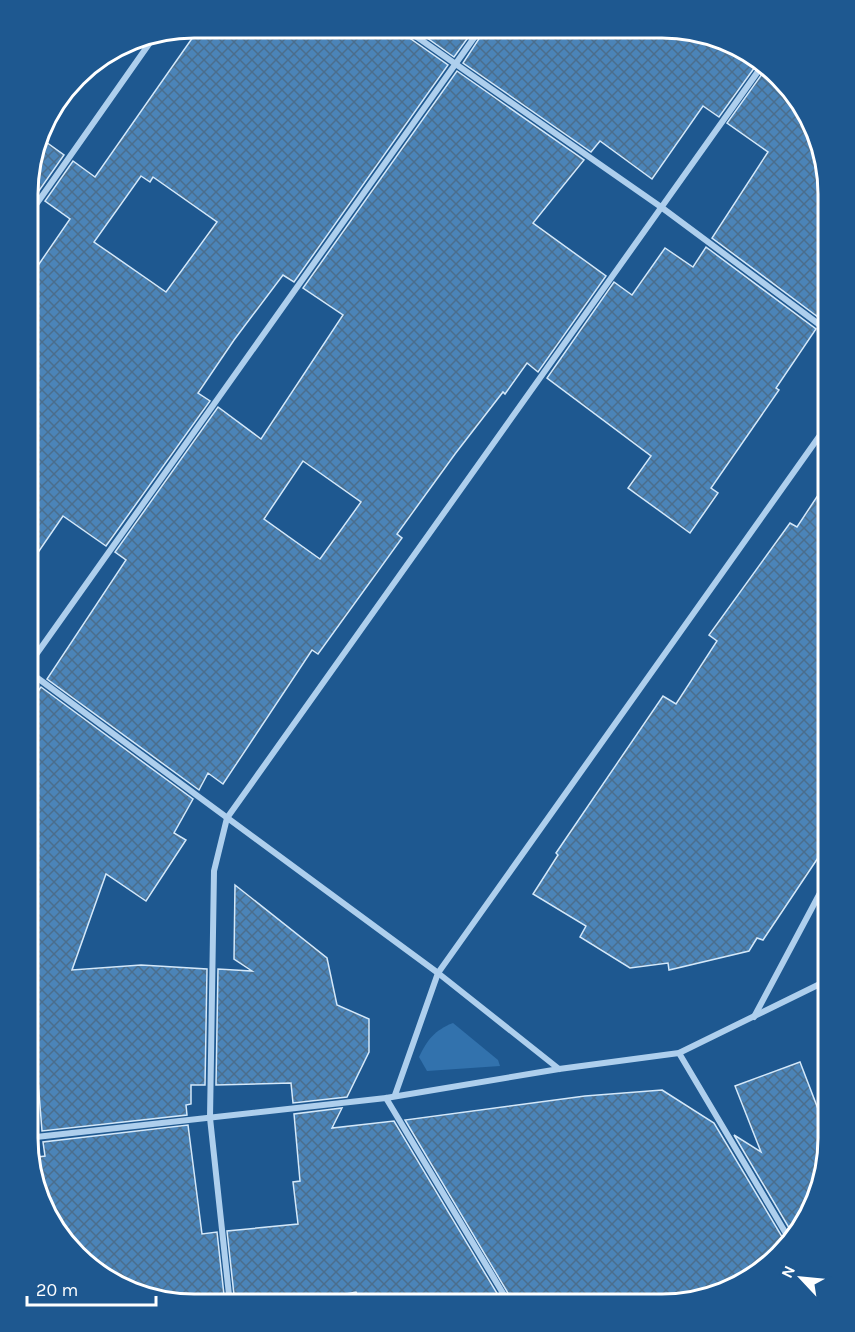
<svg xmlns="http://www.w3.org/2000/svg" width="855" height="1332" font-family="Karla,sans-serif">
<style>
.grass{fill:#3272ad}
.building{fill:url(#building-cross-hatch);stroke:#d4e8f9;stroke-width:1.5;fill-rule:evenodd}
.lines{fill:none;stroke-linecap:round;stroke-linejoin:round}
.street{stroke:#aecfed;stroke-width:6}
.rim{fill:none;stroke:#fff;stroke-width:3}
</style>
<defs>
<pattern id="building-cross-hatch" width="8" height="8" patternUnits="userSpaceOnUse" patternTransform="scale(1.5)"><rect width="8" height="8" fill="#4b84b8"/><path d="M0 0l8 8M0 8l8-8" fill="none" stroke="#4b6e8d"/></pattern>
</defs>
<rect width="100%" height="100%" fill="#1e5890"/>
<path class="grass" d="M453,1023L498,1060L500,1066L427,1071L419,1057C427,1040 435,1030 453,1023Z"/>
<g class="building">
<path d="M200,27L399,28L401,32L448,65L294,282L283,275L234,340L198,393L210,401L106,546L63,516L28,567V280L70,219L45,201L73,161L95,177ZM141,176L150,182L153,177L217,222L166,292L94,242Z"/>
<path d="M413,28H475L454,57Z"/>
<path d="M486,28H684L760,60L719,117L703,106L652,179L600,141L591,152L463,63Z"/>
<path d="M767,67L815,129L828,193V312L822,320L712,238L768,152L727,123Z"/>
<path d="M457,71L584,160L533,223L606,276L538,372L527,363L505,394L503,392L455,454L397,534L402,538L318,654L312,650L223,784L208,773L199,790L47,679L126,560L115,552L218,407L261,439L343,315L303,288ZM303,461L361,502L320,559L264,519Z"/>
<path d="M39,137L64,155L36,195L28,190V172Z"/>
<path d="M706,247L816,329L776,388L779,390L711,488L718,493L690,533L628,488L651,456L547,378L614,282L632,295L665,248L693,267Z"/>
<path d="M828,480V843L763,940L757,938L749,951L669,970L668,963L630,968L580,937L586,926L533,894L558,855L556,853L663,696L676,704L717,641L709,635L790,523L797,527Z"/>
<path d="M41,687L193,799L174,833L186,840L146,901L106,874L72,970L141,965L207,969L205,1085H191V1104L186,1105L187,1115L42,1131L27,941L28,705Z"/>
<path d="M235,885L327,958L337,1005L369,1019V1052L347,1097L293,1103L291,1083L216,1085L218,969L252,971L234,959Z"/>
<path d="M800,1062L828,1135V1150L795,1238L734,1135L761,1152L735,1086Z"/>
<path d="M662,1090L714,1123L787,1245L726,1292L662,1305H515L405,1120L585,1096Z"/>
<path d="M342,1108L332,1128L394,1121L504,1305L364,1304L356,1292L293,1304H235L227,1231L298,1224L293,1182L300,1181L294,1114Z"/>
<path d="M188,1125L202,1234L217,1232L225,1304H172L92,1271L40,1203L31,1158L45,1156L43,1142Z"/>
</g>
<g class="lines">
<g class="street">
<path d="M404,28L661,207L828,331"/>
<path d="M28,216L156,34"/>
<path d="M28,666L481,28"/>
<path d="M28,671L438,973L559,1069"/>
<path d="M754,1017L828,878"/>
<path d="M679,1053L791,1242"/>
<path d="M395,1095L438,973L828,424"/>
<path d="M386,1098L510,1305"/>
<path d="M27,1138L386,1098L559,1069L679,1053L828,980"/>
<path d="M230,1304L210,1118L214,871L227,818L764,63"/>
</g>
</g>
<path d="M0 0H855V1332H0ZM194 38H662A156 156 0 0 1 818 194V1138A156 156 0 0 1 662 1294H194A156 156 0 0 1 38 1138V194A156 156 0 0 1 194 38Z" fill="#1e5890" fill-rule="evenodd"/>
<path class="rim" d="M194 38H662A156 156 0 0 1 818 194V1138A156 156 0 0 1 662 1294H194A156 156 0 0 1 38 1138V194A156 156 0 0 1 194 38Z"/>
<g transform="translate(801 1278) rotate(296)" stroke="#1e5890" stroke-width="4.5" paint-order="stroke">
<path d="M0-4.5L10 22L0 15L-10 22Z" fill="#ffffff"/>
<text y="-9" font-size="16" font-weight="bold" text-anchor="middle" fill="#ffffff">N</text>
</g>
<path d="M27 1296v9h129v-9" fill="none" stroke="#ffffff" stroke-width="3"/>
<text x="36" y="1296" font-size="18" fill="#ffffff" stroke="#1e5890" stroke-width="4.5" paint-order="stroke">20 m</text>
</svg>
